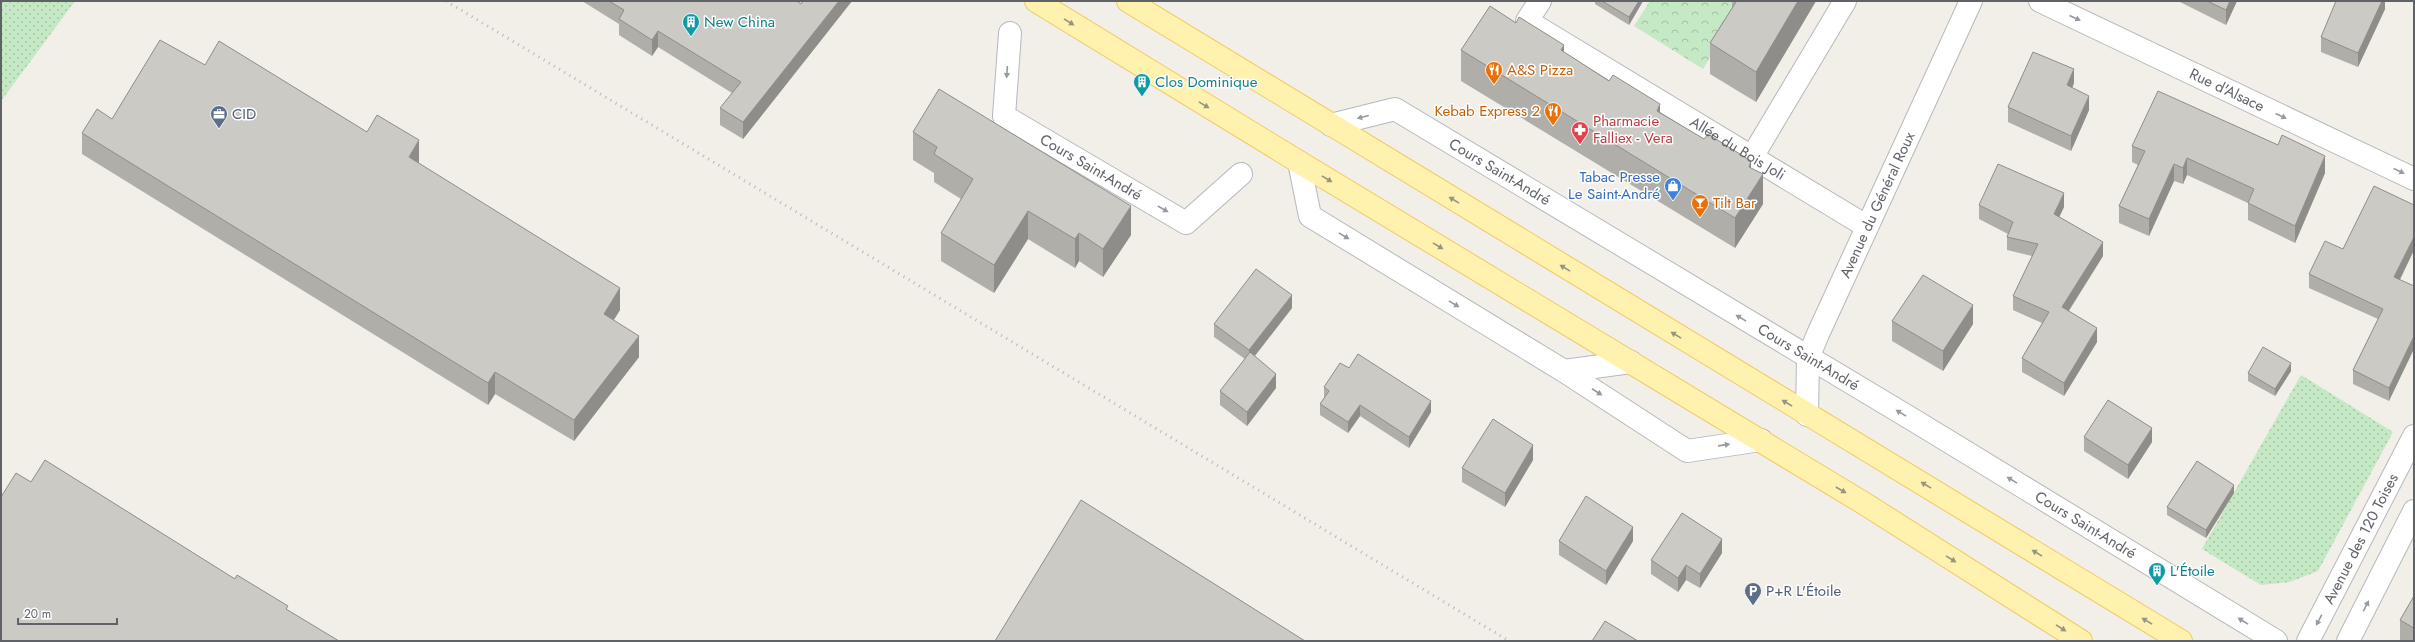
<svg xmlns="http://www.w3.org/2000/svg" width="2415" height="642" font-family="Jost,sans-serif">
<style>
.grass{fill:url(#grass-dots)}
.forest{fill:url(#forest-crowns)}
.lines{fill:none;stroke-linecap:round;stroke-linejoin:round}
.minor-casing{stroke:#b5b8bc;stroke-width:24}
.major-casing{stroke:#f2c960;stroke-width:24}
.minor{stroke:#fff;stroke-width:22}
.major{stroke:#fff2af;stroke-width:22}
.rail{stroke:#b6b7b8;stroke-width:3;stroke-dasharray:1 5;stroke-linecap:butt}
.wall{fill:#afaea9}
.shaded-wall{fill:#8f8d8a}
.building{fill:#cccac5;stroke:#8f8d8a}
.oneway{fill:#979a9d}
.oneway2{fill:#979581}
.labels{text-anchor:middle;dominant-baseline:central;stroke-width:3;stroke-linejoin:round;paint-order:stroke}
.culture-label{font-size:15px;fill:#0d838f;stroke:#fff;text-anchor:start}
.food-label{font-size:15px;fill:#c56008;stroke:#fff;text-anchor:start}
.street-label{font-size:15px;fill:#5f6368;stroke:#fff}
.service-label{font-size:15px;fill:#4e5e75;stroke:#fff;text-anchor:start}
.health-label{font-size:15px;fill:#be3a42;stroke:#fff;text-anchor:start}
.shop-label{font-size:15px;fill:#366cbe;stroke:#fff;text-anchor:end}
</style>
<defs>
<pattern id="grass-dots" width="8" height="8" patternUnits="userSpaceOnUse"><rect width="8" height="8" fill="#c5e8c5"/><path d="M2 2h.1M6 6h.1" fill="none" stroke="#a3c0a4" stroke-width="1.8" stroke-linecap="round"/></pattern>
<pattern id="forest-crowns" width="20" height="18" patternUnits="userSpaceOnUse"><rect width="20" height="18" fill="#c5e8c5"/><path d="M2 6a3 3 0 1 1 6 0M12 15a3 3 0 1 1 6 0" fill="none" stroke="#a3c0a4"/></pattern>
</defs>
<rect width="100%" height="100%" fill="#f1efe8"/>
<g class="grass">
<path d="M1,1H75L1,101Z"/>
<path d="M2301,375L2393,432L2318,571L2290,582L2261,585L2202,549Z"/>
</g>
<path class="forest" d="M1650,1H1744L1703,69L1634,26Z"/>
<g class="lines">
<defs>
<g id="minor">
<path id="s1" d="M1540,1L1527,21L1866,226"/>
<path id="s2" d="M2040,1L2414,179"/>
<path id="s3" d="M1010,33L1004,116L1186,223L1241,174"/>
<path id="s4" d="M1331,125L1395,109L1915,421L2276,641"/>
<path d="M1752,157L1845,1"/>
<path d="M1299,162L1310,216L1564,371L1687,451L1761,440"/>
<path d="M1564,371L1631,362"/>
<path id="s5" d="M1807,415L1808,358L1818,334L1971,1"/>
<path id="s6" d="M2308,641L2414,436"/>
<path d="M2348,641L2414,511"/>
</g>
<g id="major">
<path d="M1036,1L1299,162L1865,504L2081,641"/>
<path d="M1128,1L2181,641"/>
</g>
</defs>
<use href="#minor" class="minor-casing"/>
<use href="#major" class="major-casing"/>
<use href="#minor" class="minor"/>
<use href="#major" class="major"/>
<path class="rail" d="M446,1L1509,641"/>
</g>
<g class="wall">
<path d="M582,1H797L801,4L803,1H852L743,139L720,125V108L732,93L658,47L652,56L619,35V24Z"/>
<path d="M1595,1H1643L1629,25L1595,4Z"/>
<path d="M1732,1H1816L1756,102L1710,74V43L1732,8Z"/>
<path d="M2180,1H2237L2226,25L2180,2Z"/>
<path d="M2385,1V9L2358,67L2321,52V37Z"/>
<path d="M1516,23L1564,52L1660,112L1751,168L1763,204L1735,248L1461,81V50Z"/>
<path d="M205,65L367,132L419,162L418,163L620,310L613,320L639,357L574,441L495,394L488,405L82,154V133L112,119Z"/>
<path d="M2074,83L2072,88L2089,110L2071,151L2008,122V107Z"/>
<path d="M913,132L1131,235L1103,277L1079,261L1075,268L1028,239L994,293L941,261V233L961,199L934,182V173L913,160Z"/>
<path d="M2132,146L2325,173L2295,243L2248,220V203L2187,175L2183,184L2174,181L2149,236L2119,223V206L2138,165L2132,162Z"/>
<path d="M1979,205L2064,207L2059,217L2103,256L2069,311L2097,342L2064,396L2022,372V358L2042,323L2013,310V296L2032,256L2007,250V237L2008,234L1979,219Z"/>
<path d="M2414,205V250L2400,280L2389,401L2353,384V370L2378,319L2309,288V274L2343,249Z"/>
<path d="M1292,308L1255,356L1276,388L1247,426L1220,405V391L1245,359L1214,337V324Z"/>
<path d="M1892,321L1973,324L1943,371L1892,341Z"/>
<path d="M1349,368L1431,412L1409,448L1360,416L1348,433L1320,415V404L1324,398V387Z"/>
<path d="M2291,371L2275,396L2248,381V373Z"/>
<path d="M2084,437L2152,442L2128,479L2084,451Z"/>
<path d="M1533,460L1505,507L1462,482V468Z"/>
<path d="M2234,493L2206,538L2167,515V507Z"/>
<path d="M1559,541H1633L1606,585L1559,555Z"/>
<path d="M1722,553L1700,588L1686,580L1678,592L1651,574V560Z"/>
<path d="M2414,596V641H2400V620Z"/>
</g>
<g class="shaded-wall">
<path d="M839,1H852L743,139V122Z"/>
<path d="M1639,1H1643L1629,25V17Z"/>
<path d="M1798,1H1816L1756,102V72Z"/>
<path d="M2230,1H2237L2226,25V10Z"/>
<path d="M2382,1H2385V9L2358,67V53Z"/>
<path d="M658,31V47L652,56V40Z"/>
<path d="M1564,45V75L1561,50Z"/>
<path d="M2074,69V83L2067,100V85Z"/>
<path d="M2089,96V110L2071,151V136Z"/>
<path d="M1660,104V134L1657,111Z"/>
<path d="M419,140V162L409,179V157Z"/>
<path d="M2325,156V173L2295,243V226Z"/>
<path d="M2187,158V175L2183,184V168Z"/>
<path d="M1751,161V192L1763,174V204L1735,248V218L1749,167Z"/>
<path d="M2174,164V181L2149,236V219Z"/>
<path d="M2064,193V207L2054,228V214Z"/>
<path d="M1131,206V235L1103,277V249Z"/>
<path d="M1028,211V239L994,293V265Z"/>
<path d="M1079,233V261L1075,268V239Z"/>
<path d="M2414,237V250L2394,291V277Z"/>
<path d="M2103,242V256L2062,321V307Z"/>
<path d="M620,288V310L604,336V314Z"/>
<path d="M1292,295V308L1249,363V350Z"/>
<path d="M1973,305V324L1943,371V351Z"/>
<path d="M2097,328V342L2064,396V383Z"/>
<path d="M639,336V357L574,441V420Z"/>
<path d="M2414,336V349L2389,401V388Z"/>
<path d="M2291,363V371L2275,396V389Z"/>
<path d="M495,372V394L488,405V383Z"/>
<path d="M1276,374V388L1247,426V412Z"/>
<path d="M1431,401V412L1409,448V437Z"/>
<path d="M1360,405V416L1348,433V422Z"/>
<path d="M2152,428V442L2128,479V465Z"/>
<path d="M1533,445V460L1505,507V493Z"/>
<path d="M2234,485V493L2206,538V530Z"/>
<path d="M1633,527V541L1606,585V571Z"/>
<path d="M1722,539V553L1700,588V574Z"/>
<path d="M1686,565V580L1678,592V578Z"/>
</g>
<g class="building">
<path d="M609,1H797L801,4L803,1H839L743,122L720,108L741,82L658,31L652,40L619,19L624,10Z"/>
<path d="M1602,1H1639L1629,17Z"/>
<path d="M1735,1H1798L1756,72L1710,43L1736,2Z"/>
<path d="M2207,1H2230L2226,10Z"/>
<path d="M2336,1H2382L2358,53L2321,37Z"/>
<path d="M1490,6L1516,23L1519,17L1564,45L1561,50L1609,81L1613,75L1660,104L1657,111L1704,139L1708,134L1751,161L1749,167L1763,174L1735,218L1461,50Z"/>
<path d="M160,40L205,65L219,41L367,132L377,115L419,140L409,157L620,288L604,314L639,336L574,420L495,372L488,383L82,133L97,109L112,119Z"/>
<path d="M2033,52L2074,69L2067,85L2089,96L2071,136L2008,107Z"/>
<path d="M939,89L1131,206L1103,249L1079,233L1075,239L1028,211L994,265L941,233L973,179L934,154L937,147L913,132Z"/>
<path d="M2158,91L2278,145L2282,135L2325,156L2295,226L2248,203L2254,189L2187,158L2183,168L2174,164L2149,219L2119,206L2145,151L2132,146Z"/>
<path d="M1998,164L2064,193L2054,214L2103,242L2062,307L2097,328L2064,383L2022,358L2049,312L2013,296L2038,244L2007,237L2013,222L1979,205Z"/>
<path d="M2374,186L2414,205V237L2394,277L2414,286V336L2389,388L2353,370L2383,309L2309,274L2325,241L2343,249Z"/>
<path d="M1256,269L1292,295L1249,350L1214,324Z"/>
<path d="M1923,275L1973,305L1943,351L1892,321Z"/>
<path d="M2263,347L2291,363L2275,389L2248,373Z"/>
<path d="M1250,352L1276,374L1247,412L1220,391Z"/>
<path d="M1358,354L1431,401L1409,437L1360,405L1348,422L1320,404L1329,391L1324,387L1340,363L1349,368Z"/>
<path d="M2108,400L2152,428L2128,465L2084,437Z"/>
<path d="M1493,419L1533,445L1505,493L1462,468Z"/>
<path d="M45,460L235,579L237,575L288,606L286,609L339,641H1V497L16,473L31,482Z"/>
<path d="M2197,461L2234,485L2206,530L2167,507Z"/>
<path d="M1586,496L1633,527L1606,571L1559,541Z"/>
<path d="M1081,500L1305,641H995Z"/>
<path d="M1682,513L1722,539L1700,574L1686,565L1678,578L1651,560Z"/>
<path d="M2414,596V628L2400,620Z"/>
<path d="M1605,621L1638,641H1592Z"/>
</g>
<defs><path id="oneway-solid" d="M-6-.8H1V-3.2L6.5 0L1 3.2V.8H-6Z"/></defs>
<g class="oneway">
<use href="#oneway-solid" transform="translate(2075 18) rotate(25)"/>
<use href="#oneway-solid" transform="translate(1007 72) rotate(94)"/>
<use href="#oneway-solid" transform="translate(2281 116) rotate(25)"/>
<use href="#oneway-solid" transform="translate(1363 117) rotate(166)"/>
<use href="#oneway-solid" transform="translate(2399 171) rotate(25)"/>
<use href="#oneway-solid" transform="translate(1163 209) rotate(30)"/>
<use href="#oneway-solid" transform="translate(1344 236) rotate(31)"/>
<use href="#oneway-solid" transform="translate(1454 304) rotate(31)"/>
<use href="#oneway-solid" transform="translate(1741 318) rotate(-149)"/>
<use href="#oneway-solid" transform="translate(1597 392) rotate(33)"/>
<use href="#oneway-solid" transform="translate(1901 413) rotate(-149)"/>
<use href="#oneway-solid" transform="translate(1724 445) rotate(-8)"/>
<use href="#oneway-solid" transform="translate(2012 480) rotate(-149)"/>
<use href="#oneway-solid" transform="translate(2366 606) rotate(-63)"/>
<use href="#oneway-solid" transform="translate(2319 620) rotate(118)"/>
<use href="#oneway-solid" transform="translate(2243 621) rotate(-148)"/>
</g>
<g class="oneway2">
<use href="#oneway-solid" transform="translate(1069 22) rotate(32)"/>
<use href="#oneway-solid" transform="translate(1204 105) rotate(31)"/>
<use href="#oneway-solid" transform="translate(1327 179) rotate(31)"/>
<use href="#oneway-solid" transform="translate(1454 200) rotate(-149)"/>
<use href="#oneway-solid" transform="translate(1438 246) rotate(31)"/>
<use href="#oneway-solid" transform="translate(1565 268) rotate(-149)"/>
<use href="#oneway-solid" transform="translate(1676 335) rotate(-149)"/>
<use href="#oneway-solid" transform="translate(1787 403) rotate(-149)"/>
<use href="#oneway-solid" transform="translate(1926 485) rotate(-149)"/>
<use href="#oneway-solid" transform="translate(1841 490) rotate(30)"/>
<use href="#oneway-solid" transform="translate(2037 553) rotate(-149)"/>
<use href="#oneway-solid" transform="translate(1951 559) rotate(32)"/>
<use href="#oneway-solid" transform="translate(2147 621) rotate(-149)"/>
<use href="#oneway-solid" transform="translate(2061 628) rotate(32)"/>
</g>
<defs>
<symbol id="building-pin" viewBox="-11 -11 22 30"><path d="M0 17L-7.5 6A9.5 9.5 0 1 1 7.5 6Z" fill="#0f9aa8" stroke="#fff"/><path d="M-4-6H4V6H1V3H-1V6H-4ZM-2.5-4.3h1.7v1.8h-1.7ZM.8-4.3h1.7v1.8H.8ZM-2.5-1h1.7V.8h-1.7ZM.8-1h1.7V.8H.8Z" fill="#fff"/></symbol>
<symbol id="restaurant-pin" viewBox="-11 -11 22 30"><path d="M0 17L-7.5 6A9.5 9.5 0 1 1 7.5 6Z" fill="#e8710a" stroke="#fff"/><path d="M-5-6h1v4h1v-4h1v4h1v-4h1v5L-1.5 .5V6h-2V.5L-5-1ZM5-6V6H3V1.5H1.5Q1.5-4 5-6Z" fill="#fff"/></symbol>
<symbol id="office-pin" viewBox="-11 -11 22 30"><path d="M0 17L-7.5 6A9.5 9.5 0 1 1 7.5 6Z" fill="#5c6f8a" stroke="#fff"/><path d="M-6-3h4V-5.5h4V-3h4V5H-6ZM-1-4.5V-3h2v-1.5ZM-6 0V1H6V0Z" fill="#fff"/></symbol>
<symbol id="pharmacy-pin" viewBox="-11 -11 22 30"><path d="M0 17L-7.5 6A9.5 9.5 0 1 1 7.5 6Z" fill="#e0444e" stroke="#fff"/><path d="M-2-6h4v4h4v4h-4v4h-4v-4h-4v-4h4Z" fill="#fff"/></symbol>
<symbol id="shop-pin" viewBox="-11 -11 22 30"><path d="M0 17L-7.5 6A9.5 9.5 0 1 1 7.5 6Z" fill="#3f7fe0" stroke="#fff"/><path d="M-5-2.5h2.3a2.7 3.5 0 0 1 5.4 0H5L5.5 6h-11ZM-1.5-2.5h3a1.5 2.3 0 0 0-3 0Z" fill="#fff"/></symbol>
<symbol id="bar-pin" viewBox="-11 -11 22 30"><path d="M0 17L-7.5 6A9.5 9.5 0 1 1 7.5 6Z" fill="#e8710a" stroke="#fff"/><path d="M-6-5H6L.8 .8V4.5H3.5V6h-7V4.5H-.8V.8Z" fill="#fff"/></symbol>
<symbol id="parking-pin" viewBox="-11 -11 22 30"><path d="M0 17L-7.5 6A9.5 9.5 0 1 1 7.5 6Z" fill="#5c6f8a" stroke="#fff"/><path d="M-3.5-5.5H1a3.5 3.5 0 0 1 0 7H-1V5.5H-3.5ZM-1-3.4V-.6H.8a1.4 1.4 0 0 0 0-2.8Z" fill="#fff"/></symbol>
</defs>
<g fill-rule="evenodd">
<use href="#building-pin" x="681" y="12" width="20" height="27"/>
<use href="#restaurant-pin" x="1484" y="60" width="20" height="27"/>
<use href="#building-pin" x="1132" y="72" width="20" height="27"/>
<use href="#restaurant-pin" x="1543" y="101" width="20" height="27"/>
<use href="#office-pin" x="209" y="104" width="20" height="27"/>
<use href="#pharmacy-pin" x="1570" y="120" width="20" height="27"/>
<use href="#shop-pin" x="1663" y="176" width="20" height="27"/>
<use href="#bar-pin" x="1690" y="193" width="20" height="27"/>
<use href="#building-pin" x="2147" y="561" width="20" height="27"/>
<use href="#parking-pin" x="1743" y="581" width="20" height="27"/>
</g>
<g class="labels">
<g class="culture-label">
<text x="704" y="22">New China</text>
<text x="1155" y="82">Clos Dominique</text>
<text x="2170" y="571">L'Étoile</text>
</g>
<g class="food-label">
<text x="1507" y="70">A&amp;S Pizza</text>
<text x="1540" y="111" text-anchor="end">Kebab Express 2</text>
<text x="1713" y="203">Tilt Bar</text>
</g>
<g class="street-label">
<text stroke="none"><textPath href="#s2" startOffset="207">Rue d'Alsace</textPath></text>
<text stroke="none"><textPath href="#s1" startOffset="270">Allée du Bois Joli</textPath></text>
<text stroke="none"><textPath href="#s3" startOffset="184">Cours Saint-André</textPath></text>
<text stroke="none"><textPath href="#s4" startOffset="188">Cours Saint-André</textPath></text>
<text stroke="none"><textPath href="#s5" startOffset="225">Avenue du Général Roux</textPath></text>
<text stroke="none"><textPath href="#s4" startOffset="548">Cours Saint-André</textPath></text>
<text stroke="none"><textPath href="#s4" startOffset="872">Cours Saint-André</textPath></text>
<text stroke="none"><textPath href="#s6" startOffset="115">Avenue des 120 Toises</textPath></text>
</g>
<g class="service-label">
<text x="232" y="114">CID</text>
<text x="1766" y="591">P+R L'Étoile</text>
</g>
<g class="health-label">
<text x="1593" y="121">Pharmacie<tspan x="1593" dy="17">Falliex - Vera</tspan></text>
</g>
<g class="shop-label">
<text x="1660" y="177">Tabac Presse<tspan x="1660" dy="17">Le Saint-André</tspan></text>
</g>
</g>
<rect width="2415" height="642" fill="none" stroke="#5f6368" stroke-width="4"/>
<path d="M18 618v6h99v-6" fill="none" stroke="#5f6368" stroke-width="2"/>
<text x="24" y="618" font-size="12" fill="#5f6368" stroke="#ffffff" stroke-width="3" paint-order="stroke">20 m</text>
</svg>
